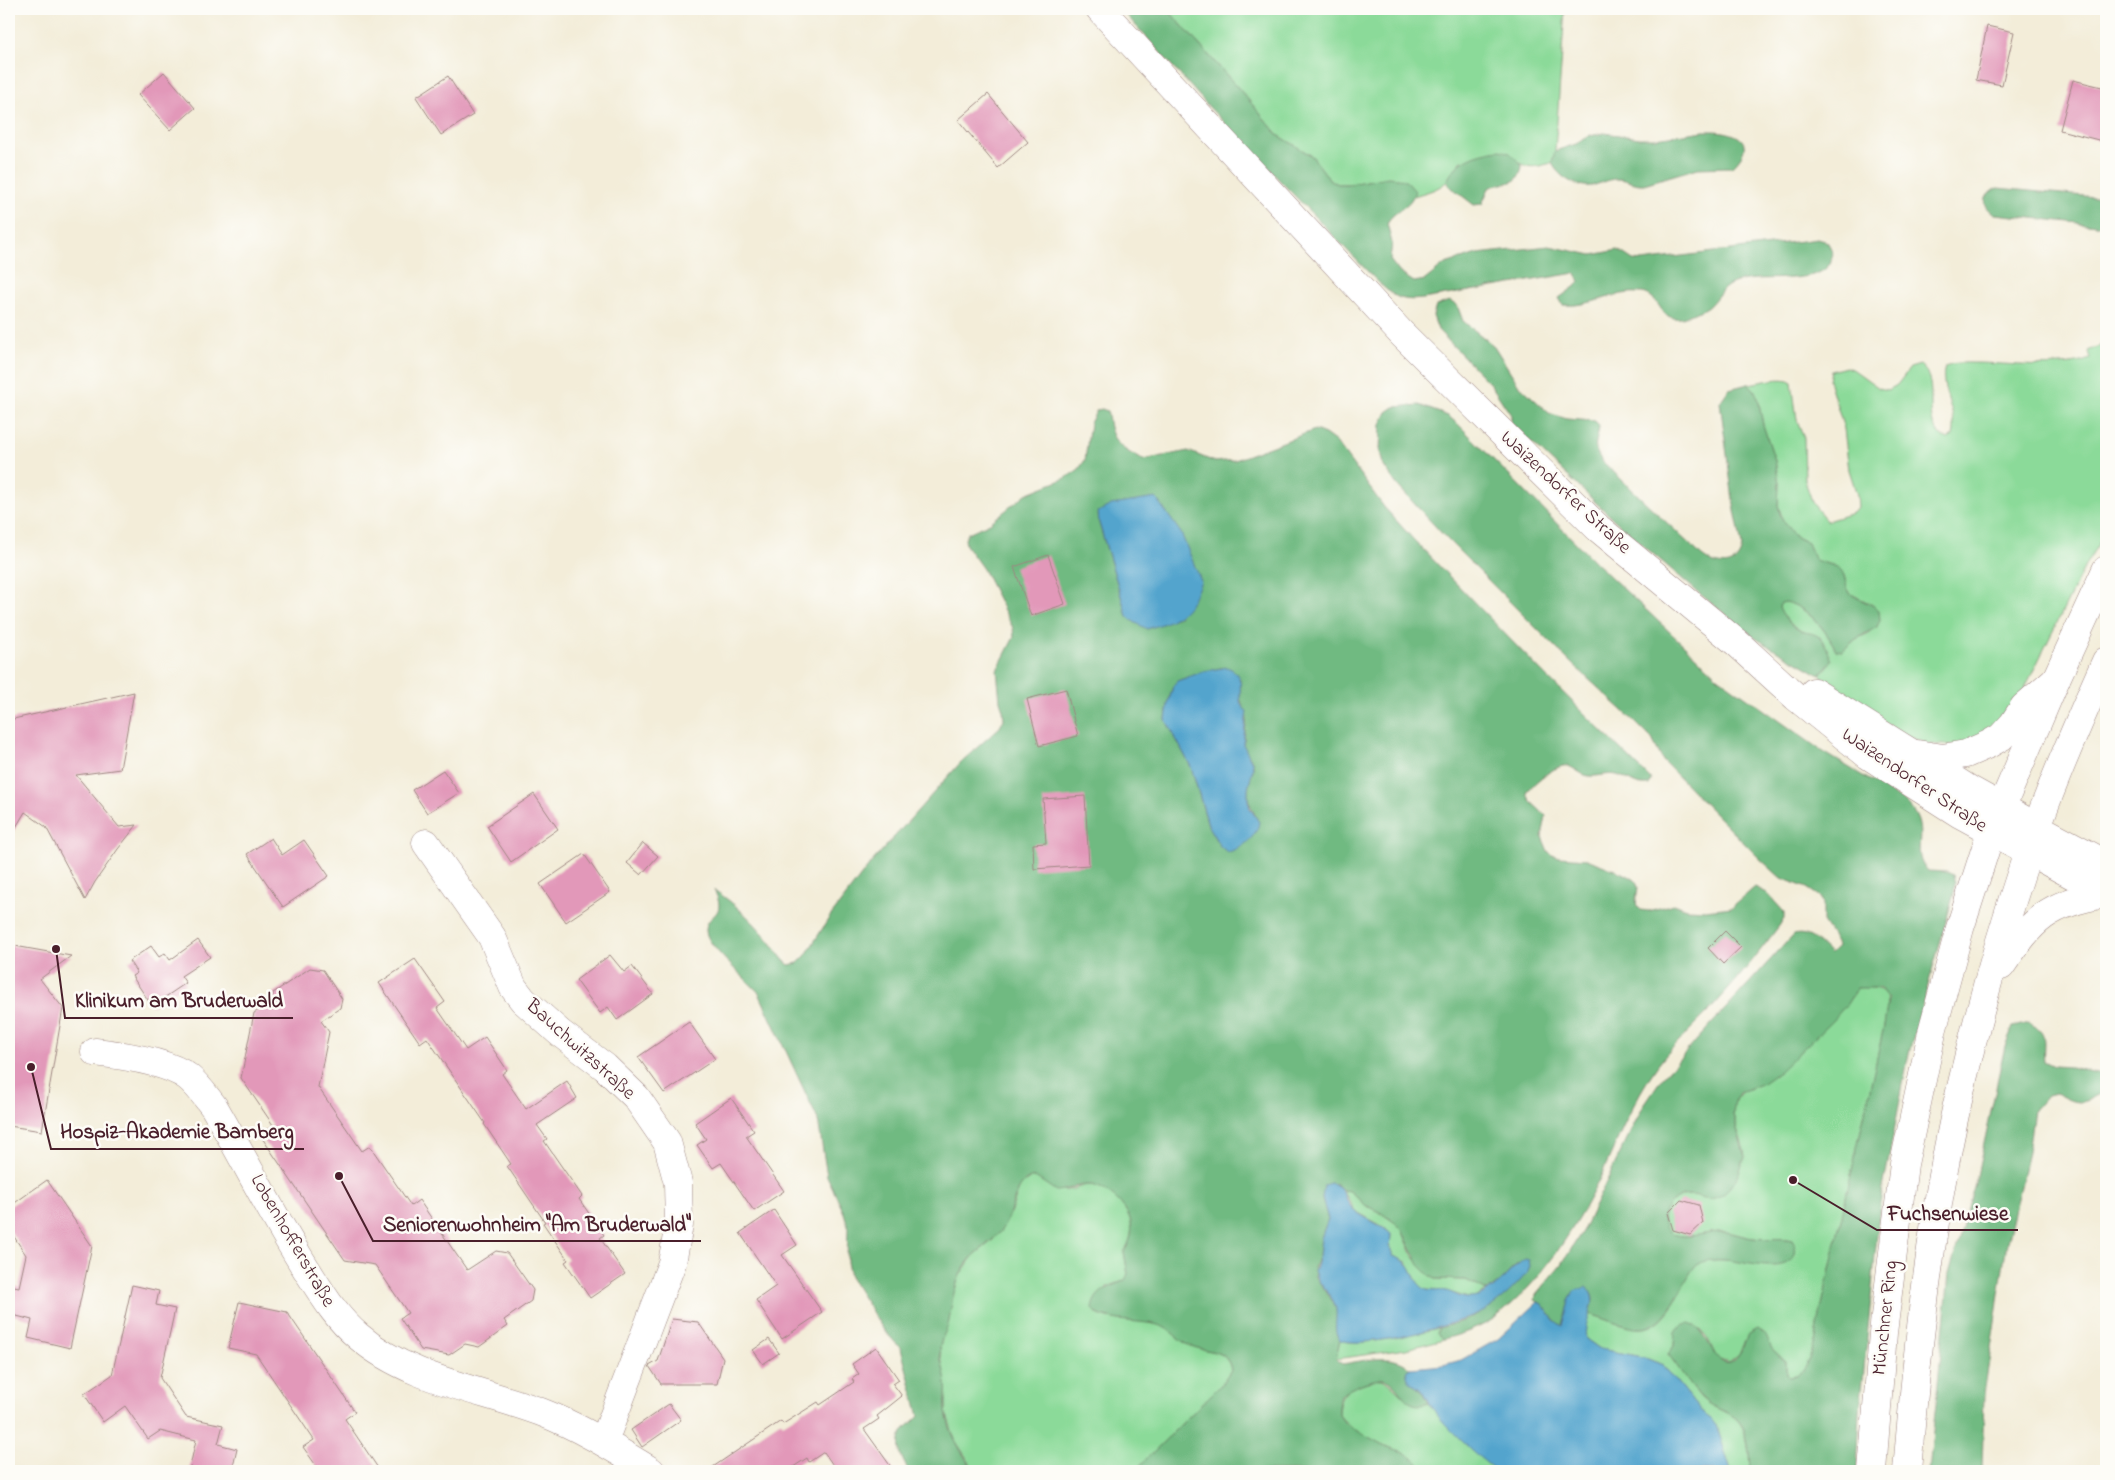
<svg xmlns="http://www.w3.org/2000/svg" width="2115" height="1480" font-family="'Indie Flower',sans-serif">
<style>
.green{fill:#8bda99;stroke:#6a7c62}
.forest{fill:#70ba81;stroke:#5d6c56;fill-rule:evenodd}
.water{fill:#53a4cd;stroke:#4e627c}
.building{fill:#e298b9}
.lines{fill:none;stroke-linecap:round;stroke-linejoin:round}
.minor-casing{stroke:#9e8682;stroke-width:29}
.secondary-casing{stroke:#9e8682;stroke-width:29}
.primary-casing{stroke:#9e8682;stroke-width:29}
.minor{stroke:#fff;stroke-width:28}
.secondary{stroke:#fff;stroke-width:28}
.primary{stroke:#fff;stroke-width:28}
.labels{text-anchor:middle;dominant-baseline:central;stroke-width:5;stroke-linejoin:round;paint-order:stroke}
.street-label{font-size:20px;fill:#4a1f2b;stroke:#fdfcf7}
.leader{fill:none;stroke:#4a1f2b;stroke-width:2}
.callout-dot{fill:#4a1f2b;stroke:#fdfcf7;stroke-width:2}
.callout-label{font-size:21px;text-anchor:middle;font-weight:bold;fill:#4a1f2b;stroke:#fdfcf7;stroke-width:5;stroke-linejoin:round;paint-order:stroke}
</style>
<rect width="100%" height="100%" fill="#fdfcf7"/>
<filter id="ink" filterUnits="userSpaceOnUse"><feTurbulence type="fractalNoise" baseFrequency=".02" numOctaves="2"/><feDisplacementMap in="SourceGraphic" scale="10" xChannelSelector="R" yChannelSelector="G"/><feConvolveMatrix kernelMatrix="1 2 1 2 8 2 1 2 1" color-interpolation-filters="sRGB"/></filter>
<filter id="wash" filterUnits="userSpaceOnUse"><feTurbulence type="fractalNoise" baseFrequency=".0096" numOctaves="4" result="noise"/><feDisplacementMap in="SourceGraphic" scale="20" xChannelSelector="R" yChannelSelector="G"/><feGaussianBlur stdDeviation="1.12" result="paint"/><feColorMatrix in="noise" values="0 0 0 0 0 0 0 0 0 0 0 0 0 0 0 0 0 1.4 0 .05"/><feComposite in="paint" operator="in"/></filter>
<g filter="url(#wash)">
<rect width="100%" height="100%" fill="#f3edd9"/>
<g class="green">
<path d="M1167,9H1565L1555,151L1552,163C1538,166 1528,171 1516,159L1462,161C1454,168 1449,182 1441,186C1433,191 1423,193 1414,196L1415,191L1378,179L1350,184H1338L1330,180L1312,156L1278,135L1240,90Z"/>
<path d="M2103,169H2106V198C2099,190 2098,179 2103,169Z"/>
<path d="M2106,337V532L2087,562L2015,708L2007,719L1963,746L1927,744L1900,733L1847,698L1832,683L1820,675L1829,665L1827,649L1820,637L1801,631L1791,624L1783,617L1779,607L1780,603L1786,602C1808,608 1826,630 1836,650L1842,651L1856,639L1869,633L1873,605L1851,594L1847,588L1844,575L1833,565L1818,562L1814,559L1808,543L1794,536L1784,523L1778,505L1779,483L1775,461L1763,425L1758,398L1748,384C1759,383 1784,375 1792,382L1797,420L1804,438L1805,481L1813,504L1827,521L1853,513L1858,507L1857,495L1849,470L1844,429L1829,380L1831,371L1846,367L1854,370L1879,388L1888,390L1897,385L1910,368L1920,365C1944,383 1916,427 1948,439L1953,436C1959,413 1938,389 1945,366C1954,362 1965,363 1975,363C2008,363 2061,371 2090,359L2088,351L2103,344Z"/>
<path d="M1861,987C1888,988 1888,993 1886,1018L1821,1310C1816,1334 1816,1357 1797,1376L1788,1377L1786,1375V1362L1772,1349L1761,1331L1745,1340L1739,1355L1729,1363L1717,1359L1707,1337L1699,1328L1675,1332L1674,1346L1668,1354C1680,1368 1689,1385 1701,1398C1709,1405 1718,1409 1728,1413C1749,1423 1749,1451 1750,1471H1731L1717,1427L1711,1420L1701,1412L1663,1365L1643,1357L1600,1349L1586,1339L1585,1327L1589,1314C1631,1327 1651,1344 1677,1298C1681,1291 1683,1284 1687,1277C1691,1270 1695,1263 1703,1261C1719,1257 1755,1263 1772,1266L1792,1240C1779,1237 1766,1240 1753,1238C1742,1237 1731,1231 1720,1232C1710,1232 1700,1236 1689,1236C1660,1239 1653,1210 1680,1197C1696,1190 1710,1206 1727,1191C1736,1183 1740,1169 1745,1157C1742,1129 1714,1099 1755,1087L1851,998L1857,988Z"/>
<path d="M1032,1177C1042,1177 1051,1189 1063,1190C1073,1191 1081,1185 1090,1185C1099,1185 1108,1192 1114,1197C1133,1214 1137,1231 1124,1252L1128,1274L1126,1280L1107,1287L1095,1313C1111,1323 1139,1319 1159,1325C1171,1328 1177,1339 1187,1344C1203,1353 1227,1347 1231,1370L1220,1386L1134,1471H975L955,1440L946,1412V1385L940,1349L941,1342L949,1319L951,1301L960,1275L973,1256L992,1241L1008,1219L1020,1186Z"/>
<path d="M1346,1189L1350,1191L1365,1205L1381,1213L1397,1224L1402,1230L1413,1256L1430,1276L1436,1279L1466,1280L1487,1291L1474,1298H1468L1446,1291L1426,1290L1419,1285L1407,1262L1393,1256L1390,1247L1391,1234L1384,1227L1355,1211L1343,1190Z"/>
<path d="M1439,1328L1438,1333L1444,1339L1406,1349L1336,1359L1340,1340C1360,1348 1417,1333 1439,1328Z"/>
<path d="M1379,1378C1398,1383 1406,1411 1429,1403L1437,1414L1497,1471H1423C1416,1455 1401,1453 1386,1446C1369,1439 1349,1429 1338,1414C1339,1386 1356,1387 1379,1378Z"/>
</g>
<g class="forest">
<path d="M1121,9H1167L1240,90L1278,135L1312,156L1330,180L1338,184H1350L1388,177L1398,178L1407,182L1415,191C1412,207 1394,210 1387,223L1392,243L1390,260L1400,273L1414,282L1425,280L1445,264L1477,254L1549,246L1592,255L1618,250L1633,260L1642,261L1818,239L1828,242L1833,254C1832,257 1831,262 1829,265C1814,285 1764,275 1741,281C1722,285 1721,294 1709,306C1704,310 1697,311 1692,314C1688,315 1685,318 1681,318C1658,321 1662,296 1642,293C1614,290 1590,308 1563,305L1559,298L1577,285L1580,281L1575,273L1423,299C1397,302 1392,295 1374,278L1210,108Z"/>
<path d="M1704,131C1731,130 1762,138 1732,167L1698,168L1644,184C1635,185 1627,179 1618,179C1608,179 1600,184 1591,186C1576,188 1558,176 1552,163L1555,151L1576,144L1590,136L1604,133L1640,138H1655Z"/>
<path d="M1500,150L1510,153L1522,165C1520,188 1505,180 1489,188L1482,204L1474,205L1448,185L1447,181C1457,159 1477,153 1500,150Z"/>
<path d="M1997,188L2106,198V226L1995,214C1981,206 1983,195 1997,188Z"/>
<path d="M1449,301L1457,305L1463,321L1494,346L1518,384L1549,413L1567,419L1595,421L1599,425C1598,443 1590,445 1603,462L1702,556C1717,568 1739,570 1742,546L1733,500L1720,402L1729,389L1748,384L1754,389L1758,398L1763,425L1775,461L1779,483L1778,505L1781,517L1794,536L1808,543L1814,559C1822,564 1832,563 1840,569C1847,576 1844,587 1851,594C1859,600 1871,603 1879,610L1880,620L1877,627L1856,639L1842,651L1836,650C1826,630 1809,608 1786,602L1781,603L1779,607C1784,618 1792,628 1804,632C1809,633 1814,633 1819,637C1826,642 1828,653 1832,660L1820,675L1755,638L1700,594L1623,528L1511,423V415L1491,385L1438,330L1433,316L1436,306Z"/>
<path d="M1419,405L1448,416L1458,424L1598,565L1718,677L1822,751L1904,801C1935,829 1907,849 1928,871L1947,872L1953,875L1955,883L1954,893L1909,1053L1880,1204L1860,1411L1857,1471H1750C1749,1453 1750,1425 1731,1415C1722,1409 1712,1408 1704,1400C1690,1387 1680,1369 1668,1354L1674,1346L1675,1332C1706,1294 1712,1392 1739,1355C1744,1349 1744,1340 1748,1334L1757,1329L1766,1336L1772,1349L1786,1362V1375L1788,1377L1797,1376C1816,1357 1816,1334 1821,1310L1884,1026L1888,999L1880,988H1857L1847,1004L1832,1021L1780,1071L1763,1083L1739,1093L1735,1100L1733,1115L1745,1157C1740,1169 1736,1183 1727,1191C1706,1209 1699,1189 1680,1197C1654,1209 1660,1239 1689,1236C1700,1236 1709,1232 1720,1232C1731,1231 1742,1237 1753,1238C1766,1240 1779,1237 1792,1240C1802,1256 1789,1266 1773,1266C1749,1267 1720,1253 1697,1264C1688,1274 1684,1286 1677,1297C1651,1344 1631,1327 1589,1314C1593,1304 1596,1296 1587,1287L1570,1298L1562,1326L1557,1323L1542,1304L1535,1300L1536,1295L1562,1264L1584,1228L1643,1106L1662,1078L1793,935C1810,931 1818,943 1830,954L1837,947L1836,942L1823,922V902L1819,896L1807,888L1781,878L1757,856L1663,761L1652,739L1633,720L1570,662L1448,540L1397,485L1383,465L1380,451L1381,424L1387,412L1394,407Z"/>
<path d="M1102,409L1107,411C1109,418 1109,425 1111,431C1116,447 1130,453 1143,460L1188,451L1215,462L1235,460L1315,430L1325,434L1336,442L1384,507L1413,539L1540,670L1651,779L1649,785C1634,786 1633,781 1620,776C1609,772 1600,777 1589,776C1581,775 1575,768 1568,766C1557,763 1531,784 1527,793L1530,801L1546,816L1542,837L1548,851L1552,855L1559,857L1587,859L1627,875L1635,880L1638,887L1636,900L1637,906L1641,910L1649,911L1673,904L1687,909L1705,910L1732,907L1755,887L1767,893L1784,912V919L1779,926C1760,951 1741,976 1720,999C1700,1022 1676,1041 1658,1065C1631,1102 1616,1146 1596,1186C1572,1233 1539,1285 1496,1317C1481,1328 1462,1334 1444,1339L1437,1333L1439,1328C1479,1318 1494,1305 1523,1277L1518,1263L1501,1281L1487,1291L1466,1280L1436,1279L1430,1276L1419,1265L1402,1230L1397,1224L1381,1213L1365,1205L1350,1191L1343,1190L1336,1184L1330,1183L1322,1199L1328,1219L1321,1238L1319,1256L1314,1266L1315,1277L1334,1303L1337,1313V1336L1340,1340L1336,1359L1343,1364C1363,1361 1393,1352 1410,1368L1406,1371L1414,1385L1424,1393L1429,1403C1403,1412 1403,1386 1385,1379C1377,1377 1347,1388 1342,1395C1338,1400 1338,1407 1338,1414L1344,1422L1352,1428L1385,1446L1404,1452L1418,1462L1423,1471H1208L1202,1467L1193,1471H1134L1220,1386L1231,1370C1228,1347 1203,1353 1187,1344C1177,1339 1170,1328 1158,1325C1141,1320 1102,1323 1092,1309C1095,1289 1111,1288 1125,1280L1128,1274L1124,1252C1137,1231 1133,1214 1115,1198C1108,1192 1099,1186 1091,1185C1080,1184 1067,1190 1056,1191L1035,1177C1015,1179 1013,1211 1004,1226C994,1243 975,1250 965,1266C954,1283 952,1302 949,1321C947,1331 940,1339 940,1350C940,1361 945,1372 946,1383C947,1392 945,1401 946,1410C948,1431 962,1455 975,1471H909C900,1457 894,1441 907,1427C911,1423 915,1421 919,1416L901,1349L883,1329L850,1277L847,1262L848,1226L844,1213L827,1176L818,1120L759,993C748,980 707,947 706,931C705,913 729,918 714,890C735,903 756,924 772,944C777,951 782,960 789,965L798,963L806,955L829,918L871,863L961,762L1000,727L1004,719L1003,710L1000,701L997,670L1014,637L1013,628L983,569L966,545L965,539L968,533L990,523L1026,494L1066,478L1079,469L1085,460L1090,423L1097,410ZM1098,512L1180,616L1147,629L1127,616L1099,523ZM1220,668L1231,669L1240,679V698L1247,718L1243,746C1246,752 1251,757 1253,764C1254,772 1249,780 1248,788C1246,800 1252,808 1257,819L1240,847L1227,852L1216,840L1208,825L1191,767L1166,720L1168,704L1173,686L1177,681Z"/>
<path d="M2029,1023C2050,1034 2042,1041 2044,1061L2054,1066L2070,1067L2106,1075V1093C2100,1093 2096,1096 2090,1099C2076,1106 2068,1099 2055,1093L2047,1095L2034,1110L2028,1152L2007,1242L1984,1394L1982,1471H1929L1949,1274L1977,1176L2005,1046L2013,1027Z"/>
</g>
<g class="water">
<path d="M1156,498L1181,533L1201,581C1189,613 1179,619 1147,629L1134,622L1127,616L1099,523L1098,512L1111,505Z"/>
<path d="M1227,667C1253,677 1230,701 1247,711L1243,744L1252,762L1253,768L1248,789V800L1250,808L1259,822C1257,837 1241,850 1227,852L1220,846L1209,828L1191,767L1166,720L1168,704L1173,686L1177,681L1202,672Z"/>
<path d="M1330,1183C1344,1185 1344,1198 1352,1208C1360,1217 1380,1223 1391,1234L1390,1247L1393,1256C1417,1264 1408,1273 1421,1286C1428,1294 1438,1289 1447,1291C1454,1293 1460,1298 1469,1298C1490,1299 1509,1269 1525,1259L1529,1260L1530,1266L1528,1272C1516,1286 1502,1301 1485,1310C1459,1324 1367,1350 1340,1340C1331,1330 1339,1318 1335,1305C1330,1292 1318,1285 1314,1271L1319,1256L1321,1238L1328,1219L1322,1199L1324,1185Z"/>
<path d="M1587,1287C1602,1301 1582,1321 1586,1339L1600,1349L1643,1357L1663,1365L1701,1412L1711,1419L1717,1427L1731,1471H1497C1477,1457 1453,1433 1437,1415C1432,1408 1429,1401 1425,1394C1418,1386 1408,1384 1406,1371L1410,1368L1443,1365L1461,1360L1498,1339L1538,1302L1542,1304L1554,1320L1562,1326L1570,1298L1574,1291Z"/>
</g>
<g id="blocks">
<g class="building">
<path d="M1987,26L2014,32L2002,85L1976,80Z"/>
<path d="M164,72L195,108L170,130L138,95Z"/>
<path d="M448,76L473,115L441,135L416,97Z"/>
<path d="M2073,80L2106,88V142L2060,130Z"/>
<path d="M988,94L1028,142L998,168L958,120Z"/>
<path d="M1048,555L1065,604L1031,616L1014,567Z"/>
<path d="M1066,689L1078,736L1039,746L1027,699Z"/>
<path d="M134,692L120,769L76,775L119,827L137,825L118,849L95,882L85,900L46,827L25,812L9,839V720Z"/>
<path d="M443,770L459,793L427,813L412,790Z"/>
<path d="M534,794L558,829L511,862L487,826Z"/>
<path d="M1085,796L1089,865L1034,869L1033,844L1046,843L1043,799Z"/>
<path d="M271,838L282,855L304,840L329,876L283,907L247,854Z"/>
<path d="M643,843L658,856L641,875L627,863Z"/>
<path d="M584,854L610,892L566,922L540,884Z"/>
<path d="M1725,931L1741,947L1723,964L1708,948Z"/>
<path d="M198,940L210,957L181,976L186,983L152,1006L132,976L137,973L129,961L151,946L159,957L165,953L170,960Z"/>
<path d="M9,945L71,956L40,979L63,1008L42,1131L9,1126Z"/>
<path d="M610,955L624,972L632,966L653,994L617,1020L608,1007L600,1013L576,980Z"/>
<path d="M415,959L445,1002L437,1008L466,1050L485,1037L507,1070L502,1074L526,1109L567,1081L577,1098L537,1125L547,1139L544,1141L582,1196L579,1199L604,1235L600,1238L625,1274L590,1298L565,1262L568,1260L543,1223L545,1222L507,1166L511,1164L484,1124L485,1123L427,1038L420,1043L379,983Z"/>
<path d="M310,968L323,970L342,999L340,1008L321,1021L329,1032L318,1087L362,1151L370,1146L411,1206L419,1200L467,1270L496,1251L507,1253L533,1290L531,1301L504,1320L508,1326L479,1347L465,1344L449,1355L421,1350L400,1318L408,1313L375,1265L345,1260L260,1135L273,1125L241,1078L254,1013L272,1001L273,993Z"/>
<path d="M689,1022L715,1059L664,1093L638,1057Z"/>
<path d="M731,1098L754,1131L746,1136L784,1191L754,1211L721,1163L713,1168L697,1145L706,1139L695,1123Z"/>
<path d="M47,1180L92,1246L70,1348L28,1338L32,1320L9,1314V1285L19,1287L26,1255L9,1229V1207Z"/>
<path d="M1681,1200L1699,1205L1703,1223L1690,1235L1673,1230L1668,1213Z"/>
<path d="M774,1210L797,1245L782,1255L822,1312L782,1339L756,1300L776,1286L740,1233Z"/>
<path d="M132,1285L159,1291L156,1305L175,1309L160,1378L186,1417L223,1425L218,1444L237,1449L232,1471H189L196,1440L160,1431L148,1439L125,1406L103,1422L84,1394L112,1375Z"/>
<path d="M239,1302L287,1312L355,1412L345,1419L380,1471H320L303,1447L314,1440L256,1354L228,1348Z"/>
<path d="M672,1319L698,1322L723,1358L717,1384H661L649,1366L658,1361Z"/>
<path d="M769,1339L779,1353L763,1364L753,1350Z"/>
<path d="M876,1347L899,1380L893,1384L902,1396L877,1416L879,1419L864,1429L894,1471H837L824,1452L809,1462L807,1458L787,1471H707L781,1421L783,1424L818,1402L820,1405L854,1382L852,1379L859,1374L852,1364Z"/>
<path d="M669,1404L681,1420L642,1447L631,1430Z"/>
</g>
</g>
</g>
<g filter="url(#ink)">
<use href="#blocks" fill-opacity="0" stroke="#9e8682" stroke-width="1"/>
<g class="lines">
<defs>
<g id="minor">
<path d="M2037,827L2106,864"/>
<path d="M426,843L492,937L513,987L523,1000L560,1033L605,1067L636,1097L667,1142L678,1183L679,1225L672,1263L604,1441"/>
<path d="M2028,851L2106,893"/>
<path d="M95,1052C121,1055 168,1062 188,1077C198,1085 206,1097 214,1107C245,1160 272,1215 305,1267C321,1292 335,1317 358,1336C409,1380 480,1389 541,1412C580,1427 615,1449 651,1471"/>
</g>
<g id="secondary">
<path d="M1100,9L1402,334L1598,528L1737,643L1796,697L1868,755L1960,814L2028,851"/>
<path d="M1814,692L1972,791L2037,827"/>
<path d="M1917,754L1943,758L1966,754L1989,744L2001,737L2013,724L2024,707L2056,679"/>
</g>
<g id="primary">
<path d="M2001,966C2034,918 2047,904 2106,894"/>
<path d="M1872,1471L1883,1333L1904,1164L1933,1028L1960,928L1991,832L2056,679L2106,570"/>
<path d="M1907,1471C1918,1340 1932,1208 1963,1079C1981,1003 2003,927 2028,852C2050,787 2078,723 2106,661"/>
</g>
</defs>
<use href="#minor" class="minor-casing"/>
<use href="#secondary" class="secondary-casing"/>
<use href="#primary" class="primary-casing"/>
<use href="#minor" class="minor"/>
<use href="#secondary" class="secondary"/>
<use href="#primary" class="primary"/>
</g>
</g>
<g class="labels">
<g class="street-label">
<text transform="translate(1565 493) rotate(43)">Waizendorfer Straße</text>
<text transform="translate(1914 781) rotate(34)">Waizendorfer Straße</text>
<text transform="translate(580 1050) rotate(42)">Bauchwitzstraße</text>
<text transform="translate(292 1241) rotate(60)">Lobenhofferstraße</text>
<text transform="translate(1886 1318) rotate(-84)">Münchner Ring</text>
</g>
</g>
<path class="leader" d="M56 949L65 1018H293M31 1067L51 1149H304M1793 1180L1877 1230H2018M339 1176L373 1241H701"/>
<g class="callout-dot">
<circle cx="56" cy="949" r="5"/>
<circle cx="31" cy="1067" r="5"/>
<circle cx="1793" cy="1180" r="5"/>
<circle cx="339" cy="1176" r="5"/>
</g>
<g class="callout-label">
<text x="179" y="1007">Klinikum am Bruderwald</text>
<text x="177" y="1138">Hospiz-Akademie Bamberg</text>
<text x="1948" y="1220">Fuchsenwiese</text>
<text x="537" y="1231">Seniorenwohnheim "Am Bruderwald"</text>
</g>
<rect width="2115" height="1480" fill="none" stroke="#fdfcf7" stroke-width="30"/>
</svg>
